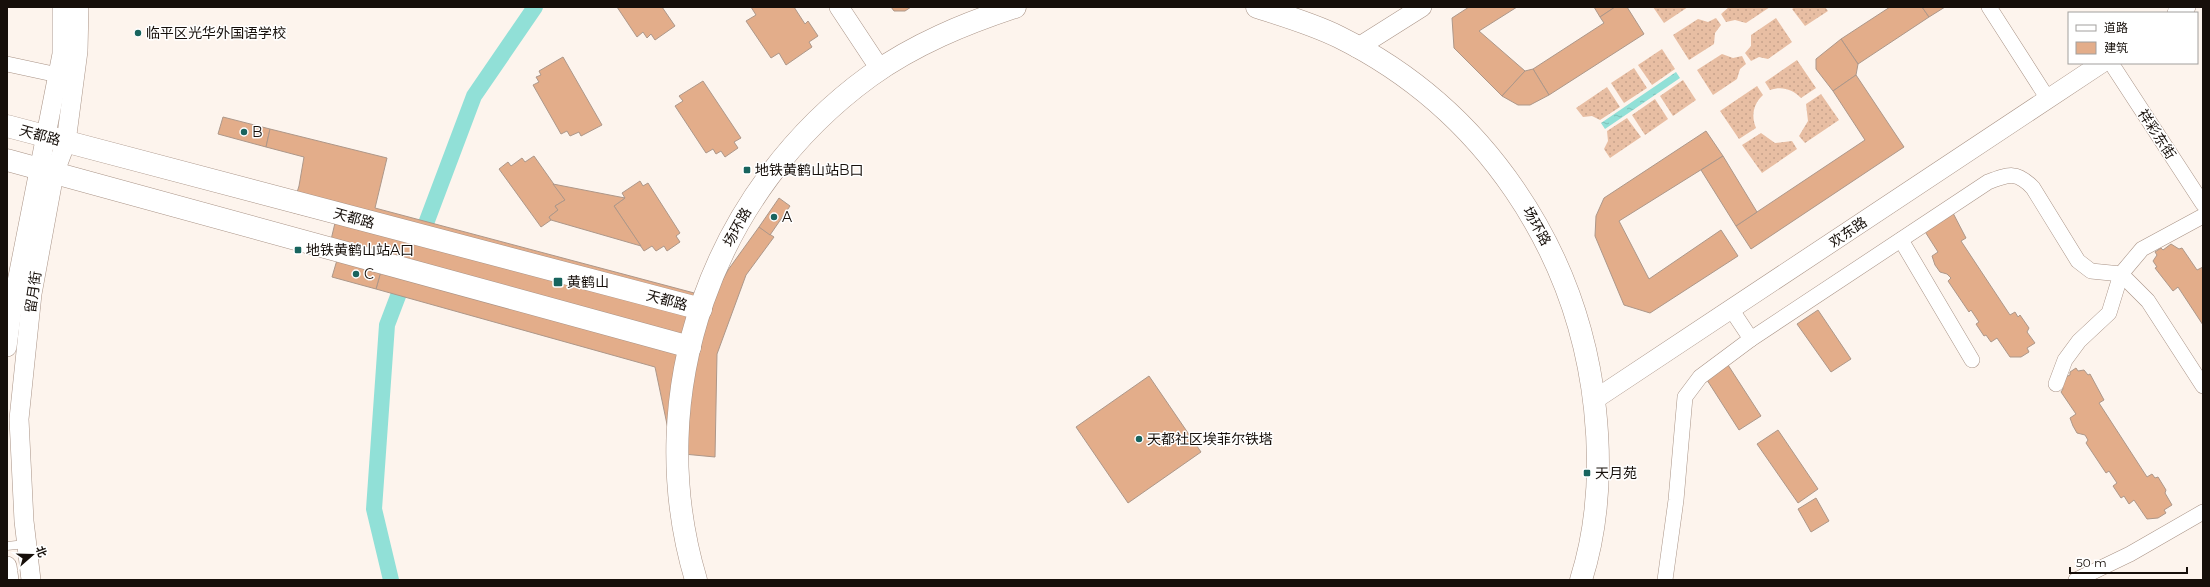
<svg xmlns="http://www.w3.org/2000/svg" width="2210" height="587" font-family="Montserrat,'Noto Sans SC',sans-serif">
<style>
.grass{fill:url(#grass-dots)}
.water{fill:url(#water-ripples)}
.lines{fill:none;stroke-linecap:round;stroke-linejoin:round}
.canal{stroke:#91e0d7;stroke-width:16}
.building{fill:#e3ad8a;stroke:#ad9789}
.service-casing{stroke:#a99386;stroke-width:9}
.minor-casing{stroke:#a99386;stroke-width:16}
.tertiary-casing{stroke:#a99386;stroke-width:20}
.secondary-casing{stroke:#a99386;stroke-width:23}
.service{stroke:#fff;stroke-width:8}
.minor{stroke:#fff;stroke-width:15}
.tertiary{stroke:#fff;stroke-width:19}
.secondary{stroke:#fff;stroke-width:22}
.poi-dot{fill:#18645e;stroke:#fff;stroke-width:1.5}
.labels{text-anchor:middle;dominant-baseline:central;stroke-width:3;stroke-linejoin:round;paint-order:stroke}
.poi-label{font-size:14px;fill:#160f0a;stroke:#fff;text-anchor:start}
.street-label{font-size:14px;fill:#160f0a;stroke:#fff}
</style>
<defs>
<pattern id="grass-dots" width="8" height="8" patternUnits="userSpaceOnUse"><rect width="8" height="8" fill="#e8bea3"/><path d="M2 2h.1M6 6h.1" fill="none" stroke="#c6a28b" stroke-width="1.8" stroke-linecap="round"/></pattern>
<pattern id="water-ripples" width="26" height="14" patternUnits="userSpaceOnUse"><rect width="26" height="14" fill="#91e0d7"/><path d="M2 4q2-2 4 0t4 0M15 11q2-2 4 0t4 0" fill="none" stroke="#7cbfb7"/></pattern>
</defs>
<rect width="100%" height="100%" fill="#fdf4ed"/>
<g class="grass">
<path d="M1653,7H1688L1664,23Z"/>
<path d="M1729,7H1770L1746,23L1735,20L1726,22L1721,14Z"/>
<path d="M1795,7H1825L1828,11L1805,26L1792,9Z"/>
<path d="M1716,18L1721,25L1715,33L1714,44L1689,60L1673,35L1698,19L1708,22Z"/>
<path d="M1776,18L1792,42L1768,59L1759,57L1751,61L1745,53L1751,46V35Z"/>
<path d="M1662,49L1675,69L1652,85L1638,65Z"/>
<path d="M1722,54L1733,58L1742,56L1746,64L1740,69L1737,79L1713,95L1697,70Z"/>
<path d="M1797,60L1816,88L1801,98C1792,89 1782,86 1770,90L1765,82Z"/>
<path d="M1634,68L1647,88L1624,103L1611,83Z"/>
<path d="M1683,80L1696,100L1673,116L1660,96Z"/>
<path d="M1757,86L1763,95C1753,104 1751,116 1756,128L1739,139L1720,111Z"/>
<path d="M1607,87L1620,107L1600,120L1592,116L1583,117L1576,108Z"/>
<path d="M1821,94L1839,120L1805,143L1799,136L1808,121L1806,104Z"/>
<path d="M1655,99L1668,119L1645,135L1632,115Z"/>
<path d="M1627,118L1641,137L1610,158L1604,149L1608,141L1607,131Z"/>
<path d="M1761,133L1775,143L1792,141L1797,149L1762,173L1742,145Z"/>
</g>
<path class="water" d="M1676,72L1680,78L1605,129L1601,123Z"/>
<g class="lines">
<g class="canal">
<path d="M419,242L474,96L535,7"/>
<path d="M391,580L374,509L387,325L406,275"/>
</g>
</g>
<g class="building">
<path d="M617,7H662L675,26L655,40L651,34L647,38L643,32L637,37Z"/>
<path d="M751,7H794L805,24L808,21L818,36L809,42L812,47L786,65L779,53L771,58L746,21L756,15Z"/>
<path d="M891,7H911L905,11H894Z"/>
<path d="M1469,7H1517L1479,31L1525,71L1502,96L1454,48L1452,18Z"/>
<path d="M1594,7H1615L1600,17Z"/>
<path d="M1615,7H1627L1644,34L1549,95L1533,69L1604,23L1600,17Z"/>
<path d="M1890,7H1922L1929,17L1858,64L1841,39Z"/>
<path d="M1922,7H1945L1929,17Z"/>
<path d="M1841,39L1858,64L1856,75L1833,91L1816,69V59Z"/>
<path d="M563,57L602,125L581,136L579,132L570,136L567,131L561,134L533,85L539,82L536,77L541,75L539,71Z"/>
<path d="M1533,69L1549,95L1530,105H1518L1502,96L1525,71Z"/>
<path d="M1856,75L1904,147L1751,249L1736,226L1865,140L1833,91Z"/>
<path d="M703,81L741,138L734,142L738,148L725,157L721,151L716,154L713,149L706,153L675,106L683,101L679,96Z"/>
<path d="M223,117L270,129L266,147L218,134Z"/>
<path d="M270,129L387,158L375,208L713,298L728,270L759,227L774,237L746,275L717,354L715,457L673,453L655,367L376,289L381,271L330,244L335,223L291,212L299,186L304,157L266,147Z"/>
<path d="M1706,131L1723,156L1619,221L1649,279L1721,230L1738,256L1650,313L1624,305L1595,236L1596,216L1604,198Z"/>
<path d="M534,156L565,200L555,206L558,210L549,217L551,220L541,227L499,169L508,162L511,166L522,158L525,162Z"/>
<path d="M1723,156L1757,212L1736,226L1701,170Z"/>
<path d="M640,181L643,186L648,183L680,233L676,236L680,242L667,251L664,246L656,251L652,246L644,251L614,206L625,198L622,193Z"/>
<path d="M553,184L625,198L614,206L641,246L551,220L549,217L558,210L555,206L565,200Z"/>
<path d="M779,198L790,206L770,235L759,227Z"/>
<path d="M1953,213L1966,238L1961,241L2010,315L2015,312L2018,317L2020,315L2029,328L2027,332L2035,343L2027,348L2029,352L2021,357H2010L1997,338L1991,342L1986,335L1984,336L1976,324L1979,322L1971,310L1969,312L1948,281L1951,278L1947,274L1940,272L1935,265L1932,256L1938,252L1924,230Z"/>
<path d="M2171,244L2179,249L2182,248L2197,270L2203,267V325L2178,287L2173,291L2155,268L2157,267L2153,261L2157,255L2155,252L2161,248L2163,250Z"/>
<path d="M337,260L381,271L376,289L332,277Z"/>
<path d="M1818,310L1851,359L1831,372L1797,324Z"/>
<path d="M1728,365L1761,416L1739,430L1707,380Z"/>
<path d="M2076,368L2078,371L2084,370L2088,375L2090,374L2104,400L2099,403L2147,477L2152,474L2155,478L2158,477L2166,490L2165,493L2172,505L2164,510L2166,513L2158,518L2147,519L2134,500L2129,504L2124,496L2121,498L2113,486L2117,483L2109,471L2106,473L2086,443L2088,440L2085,435L2077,433L2073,426L2070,418L2076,414L2061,392L2063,389L2061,379L2070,375V372Z"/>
<path d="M1149,376L1201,452L1128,503L1076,427Z"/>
<path d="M1778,430L1818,489L1798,503L1757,444Z"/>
<path d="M1816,498L1829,521L1811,532L1798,509Z"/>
</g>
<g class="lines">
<defs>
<path id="service" d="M7,546L26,544"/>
<g id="minor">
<path d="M1989,7L2048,99"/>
<path d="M2111,63L2203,204"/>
<path d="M7,64L58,75"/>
<path d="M1901,240L1972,360"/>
<path d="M1731,309L1751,339"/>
<path d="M2056,384L2065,360L2079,341L2109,313L2121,274L2142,249L2203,216"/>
<path d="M1665,580L1676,500L1685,397L1700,377L1751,339L1988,182C2009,174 2017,171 2033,188L2078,261L2091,271L2121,274L2148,301L2203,386"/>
<path d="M2076,580L2130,554L2203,512"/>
</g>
<g id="tertiary">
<path d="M839,7L880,69"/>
<path d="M2177,13L2186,7"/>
<path d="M1357,48L1422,7"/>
<path d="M7,347L13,302L62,54V7"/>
<path d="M1594,400L2102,63"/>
<path d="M7,566L9,580"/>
<path d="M31,580L24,521L19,419L32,294L54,174L66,142L78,51L79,7"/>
</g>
<g id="secondary">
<path d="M1257,7C1285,16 1313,24 1339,37C1484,109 1578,250 1595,409C1601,465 1598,526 1581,580"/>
<path d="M7,126L701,309"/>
<path d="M7,160L690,347"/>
<path d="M696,580C640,393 713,190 870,76C915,44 964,24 1015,7"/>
</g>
</defs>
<use href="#service" class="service-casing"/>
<use href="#minor" class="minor-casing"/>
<use href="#tertiary" class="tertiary-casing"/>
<use href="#secondary" class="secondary-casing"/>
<use href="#service" class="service"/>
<use href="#minor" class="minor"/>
<use href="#tertiary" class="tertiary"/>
<use href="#secondary" class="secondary"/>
</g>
<g class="poi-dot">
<circle cx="138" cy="33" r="4"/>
<circle cx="244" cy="132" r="4"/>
<rect x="743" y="166" width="8" height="8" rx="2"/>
<circle cx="774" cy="217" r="4"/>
<rect x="294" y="246" width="8" height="8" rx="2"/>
<circle cx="356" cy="274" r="4"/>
<rect x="553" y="277" width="10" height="10" rx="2"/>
<circle cx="1139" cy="439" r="4"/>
<rect x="1583" y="469" width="8" height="8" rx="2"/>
</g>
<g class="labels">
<g class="poi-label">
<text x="146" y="33">临平区光华外国语学校</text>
<text x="252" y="132">B</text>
<text x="755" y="170">地铁黄鹤山站B口</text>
<text x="782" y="217">A</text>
<text x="306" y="250">地铁黄鹤山站A口</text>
<text x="364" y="274">C</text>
<text x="567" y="282">黄鹤山</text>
<text x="1147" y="439">天都社区埃菲尔铁塔</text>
<text x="1595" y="473">天月苑</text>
</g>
<g class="street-label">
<text transform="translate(2157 134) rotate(57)">祥彩东街</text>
<text transform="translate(40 135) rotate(15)">天都路</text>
<text transform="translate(354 218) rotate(15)">天都路</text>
<text transform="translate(1537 226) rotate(61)">场环路</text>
<text transform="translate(737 227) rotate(-61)">场环路</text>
<text transform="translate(1848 232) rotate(-34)">欢东路</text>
<text transform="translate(33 292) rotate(-82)">留月街</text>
<text transform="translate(667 300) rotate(15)">天都路</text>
</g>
</g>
<rect width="2210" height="587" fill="none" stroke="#160f0a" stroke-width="16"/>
<rect x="2068" y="12" width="130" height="52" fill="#ffffff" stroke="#a29f9d"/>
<rect x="2076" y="25" width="20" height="6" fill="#ffffff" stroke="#a29f9d"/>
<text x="2104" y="32" font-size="12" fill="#160f0a">道路</text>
<rect x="2076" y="42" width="20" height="12" fill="#e3ad8a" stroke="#a29f9d"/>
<text x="2104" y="52" font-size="12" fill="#160f0a">建筑</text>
<g transform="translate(32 555) rotate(70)" stroke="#ffffff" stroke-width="3" paint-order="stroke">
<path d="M0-3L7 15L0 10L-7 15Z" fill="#160f0a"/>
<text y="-6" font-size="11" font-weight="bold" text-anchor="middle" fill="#160f0a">北</text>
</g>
<path d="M2070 567v6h117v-6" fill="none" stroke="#160f0a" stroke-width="2"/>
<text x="2076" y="567" font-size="12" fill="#160f0a" stroke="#ffffff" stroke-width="3" paint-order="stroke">50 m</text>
</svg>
